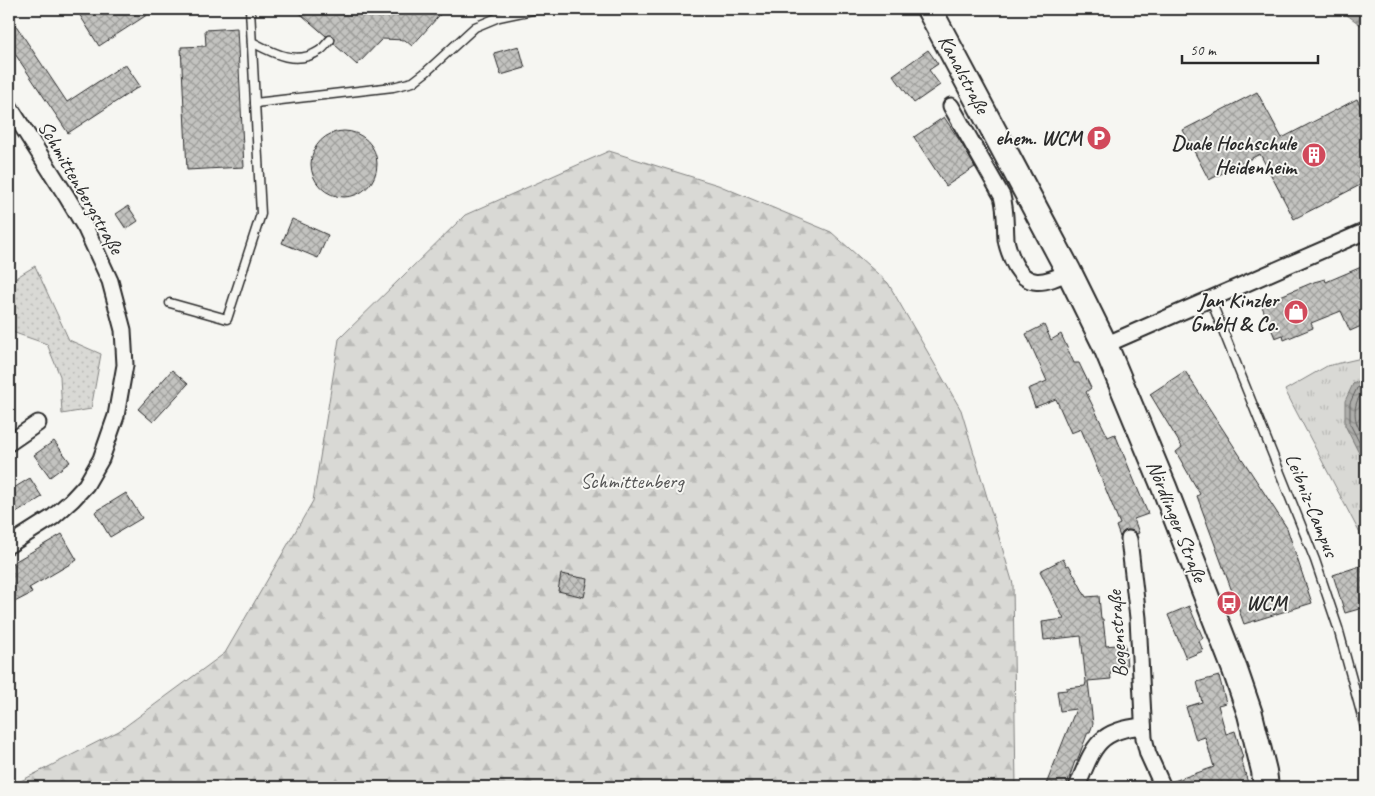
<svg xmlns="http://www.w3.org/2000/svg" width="1375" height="796" font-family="Caveat,sans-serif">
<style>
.grass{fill:url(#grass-dots);stroke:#828280}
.forest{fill:url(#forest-firs);stroke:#828280}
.park{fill:url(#park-tufts);stroke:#828280}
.water{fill:url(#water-waves);stroke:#7a7a78}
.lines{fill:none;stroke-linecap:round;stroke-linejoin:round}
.shore{stroke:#5f5f5e;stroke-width:1}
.building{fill:url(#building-cross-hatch);stroke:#2b2b2b}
.lane-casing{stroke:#2b2b2b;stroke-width:11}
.street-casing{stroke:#2b2b2b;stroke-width:19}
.primary-casing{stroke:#2b2b2b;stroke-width:28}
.lane{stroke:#f6f6f2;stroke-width:8}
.street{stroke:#f6f6f2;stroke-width:15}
.primary{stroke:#f6f6f2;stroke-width:24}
.labels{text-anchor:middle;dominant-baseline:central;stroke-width:4;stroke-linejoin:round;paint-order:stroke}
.street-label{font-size:21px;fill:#2b2b2b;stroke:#f6f6f2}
.poi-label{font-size:21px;font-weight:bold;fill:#2b2b2b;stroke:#f6f6f2;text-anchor:end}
.park-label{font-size:21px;fill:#565656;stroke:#f6f6f2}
</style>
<defs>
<pattern id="grass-dots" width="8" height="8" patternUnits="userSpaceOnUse" patternTransform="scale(1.25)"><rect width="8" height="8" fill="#d9d9d5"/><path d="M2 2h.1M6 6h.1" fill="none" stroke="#babab7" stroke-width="1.8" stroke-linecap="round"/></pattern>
<pattern id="forest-firs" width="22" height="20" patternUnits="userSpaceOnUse" patternTransform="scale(1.25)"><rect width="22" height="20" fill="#d9d9d5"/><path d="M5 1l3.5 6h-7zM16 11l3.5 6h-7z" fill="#babab7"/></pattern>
<pattern id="park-tufts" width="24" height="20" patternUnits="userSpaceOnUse" patternTransform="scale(1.25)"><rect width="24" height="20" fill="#d9d9d5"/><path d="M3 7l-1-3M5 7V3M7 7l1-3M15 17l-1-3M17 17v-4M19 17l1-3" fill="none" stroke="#babab7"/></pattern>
<pattern id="water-waves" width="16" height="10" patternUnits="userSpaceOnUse" patternTransform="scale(1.25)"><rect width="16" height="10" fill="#aeaeab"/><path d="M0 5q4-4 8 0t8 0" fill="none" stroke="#8e8e8b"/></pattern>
<pattern id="building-cross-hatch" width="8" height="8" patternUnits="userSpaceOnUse" patternTransform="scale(1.25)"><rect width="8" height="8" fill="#c3c3c0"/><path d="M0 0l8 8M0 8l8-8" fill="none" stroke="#9f9f9c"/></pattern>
</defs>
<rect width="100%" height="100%" fill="#f6f6f2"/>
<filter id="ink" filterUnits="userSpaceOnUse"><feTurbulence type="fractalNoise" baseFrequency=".02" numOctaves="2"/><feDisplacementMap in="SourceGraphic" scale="10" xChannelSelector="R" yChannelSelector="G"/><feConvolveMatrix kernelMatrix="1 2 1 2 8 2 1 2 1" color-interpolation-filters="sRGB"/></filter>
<g filter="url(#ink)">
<path class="grass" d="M35,266L69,340L101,354L91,409L62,414L60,376L47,344L9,331V282Z"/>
<path class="forest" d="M609,151L718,185L831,232L888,283L961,410L1013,584L1016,787H9L119,731L225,653L313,501L339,339L465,215Z"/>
<path class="park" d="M1366,357V378L1353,384L1345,425L1366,467V545L1285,390L1327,366Z"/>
<g class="water">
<path d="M1339,9H1366V29Z"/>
<path d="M1366,378V467L1345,425V401L1353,384Z"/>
</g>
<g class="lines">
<g class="shore">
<path d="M1366,384L1357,388L1350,403V424L1366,456"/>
<path d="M1366,391C1355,396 1353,413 1357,424C1359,430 1363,436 1366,442"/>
</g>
</g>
<g class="building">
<path d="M76,9H156L99,46Z"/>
<path d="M295,9H445L412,46L405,40L382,39L357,65L334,44L335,39L333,36L329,35L326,36Z"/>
<path d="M9,15L67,102L125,64L140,86L68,133L9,45Z"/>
<path d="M237,28L244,167L187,170L181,47L206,46L205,30Z"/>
<path d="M519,46L525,68L501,75L494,53Z"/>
<path d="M928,50L938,64L929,70L940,85L914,103L893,75Z"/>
<path d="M1257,92L1282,138L1357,99L1366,117V182L1294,219L1260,154L1209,180L1183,130Z"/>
<path d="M944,117L960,141L975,167L946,186L914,137Z"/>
<circle cx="344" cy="164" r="33"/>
<path d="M128,206L138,221L126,229L116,214Z"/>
<path d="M292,219L328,235L318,258L282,243Z"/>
<path d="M1366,265V324L1350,331L1341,311L1311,323L1313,328L1284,340L1283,335L1275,338L1261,304L1314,282L1325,279L1326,282Z"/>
<path d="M1044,325L1051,340L1061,334L1074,363H1079L1091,388L1086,392L1108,437L1115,434L1148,514L1134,519L1139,533L1137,534L1133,531L1127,530L1123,532L1120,537L1116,526L1120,524L1081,429L1071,433L1056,399L1035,407L1028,389L1047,381L1026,334Z"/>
<path d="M172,370L188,384L153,422L138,409Z"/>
<path d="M1185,371L1287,528L1312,603L1244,624L1197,496L1200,494L1176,452L1182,447L1150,394Z"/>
<path d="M54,441L70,462L50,477L34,455Z"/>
<path d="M30,478L42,497L16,513L9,502V491Z"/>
<path d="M126,493L142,518L110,537L95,512Z"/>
<path d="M62,534L77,560L29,588L32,593L9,605V565Z"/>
<path d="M1063,559L1067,566L1069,565L1086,597L1099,596L1101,619H1103L1106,646L1125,644L1127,666L1113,667V672L1110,673L1111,679L1088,681L1093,724L1090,732H1088L1077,761H1075L1066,787H1045L1076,709L1060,711L1057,691L1067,690L1066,688L1085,686L1086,682L1081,636L1044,640L1042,622L1064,619L1040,571Z"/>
<path d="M1366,564V607L1345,613L1333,575Z"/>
<path d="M561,574L588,579L584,597L558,591Z"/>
<path d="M1189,606L1203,638L1199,641L1203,651L1186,658L1168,615Z"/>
<path d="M1219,676L1226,703L1218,705L1226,734L1235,731L1243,758H1241L1249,787H1172L1171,782L1214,767L1205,737L1196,740L1186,707L1202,702L1197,682Z"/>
</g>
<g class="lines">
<defs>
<g id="lane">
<path d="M252,42C273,53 296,66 319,51C323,49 326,44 330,40"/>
<path d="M255,103L393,87L413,82L426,72L475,27L499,17L537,9"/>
<path d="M1210,298L1315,560L1338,628L1366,731"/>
<path d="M170,303L227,319L261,214L250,9"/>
</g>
<g id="street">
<path d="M9,106L67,197L86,229L110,281L123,330L125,365L116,416L101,459L86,485L72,500L53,517L9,545"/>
<path d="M951,106L1002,196C1006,211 1005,223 1006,239C1007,247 1010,254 1013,261C1026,290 1045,283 1069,272"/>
<path d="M1105,345L1366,231"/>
<path d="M9,443L38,423"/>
<path d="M1129,539L1138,618L1144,738L1148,754L1163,787"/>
<path d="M1077,787C1093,748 1097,730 1143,726"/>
</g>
<path id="primary" d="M929,9L1069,272L1105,345L1164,487L1235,670L1250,714L1264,771L1266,787"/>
</defs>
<use href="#lane" class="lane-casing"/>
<use href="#street" class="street-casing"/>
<use href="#primary" class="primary-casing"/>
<use href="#lane" class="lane"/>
<use href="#street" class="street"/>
<use href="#primary" class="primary"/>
</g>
</g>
<defs>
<symbol id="parking-disc" viewBox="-11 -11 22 22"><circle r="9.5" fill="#d1495b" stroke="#f6f6f2"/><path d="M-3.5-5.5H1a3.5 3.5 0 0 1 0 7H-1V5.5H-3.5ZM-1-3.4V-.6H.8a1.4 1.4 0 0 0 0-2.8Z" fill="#fff"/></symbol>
<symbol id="building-disc" viewBox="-11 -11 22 22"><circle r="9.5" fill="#d1495b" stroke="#f6f6f2"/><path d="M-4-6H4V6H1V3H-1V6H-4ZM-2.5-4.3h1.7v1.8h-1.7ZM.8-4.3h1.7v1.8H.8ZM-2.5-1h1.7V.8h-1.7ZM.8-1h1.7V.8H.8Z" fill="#fff"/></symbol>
<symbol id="shop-disc" viewBox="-11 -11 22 22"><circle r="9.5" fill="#d1495b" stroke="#f6f6f2"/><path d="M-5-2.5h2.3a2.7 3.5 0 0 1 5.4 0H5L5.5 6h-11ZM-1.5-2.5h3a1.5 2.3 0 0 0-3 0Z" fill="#fff"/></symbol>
<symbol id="bus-disc" viewBox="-11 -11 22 22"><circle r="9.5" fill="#d1495b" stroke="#f6f6f2"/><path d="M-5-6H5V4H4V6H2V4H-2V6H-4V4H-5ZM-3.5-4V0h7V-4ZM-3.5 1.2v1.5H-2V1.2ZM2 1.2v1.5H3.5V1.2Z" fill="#fff"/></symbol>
</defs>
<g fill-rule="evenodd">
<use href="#parking-disc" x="1085" y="124" width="28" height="28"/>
<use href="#building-disc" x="1300" y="141" width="28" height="28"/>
<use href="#shop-disc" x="1282" y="298" width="28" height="28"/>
<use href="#bus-disc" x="1215" y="589" width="28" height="28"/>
</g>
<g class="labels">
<g class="street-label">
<text transform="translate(964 74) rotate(62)">Kanalstraße</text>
<text transform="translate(81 187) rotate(60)">Schmittenbergstraße</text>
<text transform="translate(1312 505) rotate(68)">Leibniz-Campus</text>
<text transform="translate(1177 521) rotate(68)">Nördlinger Straße</text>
<text transform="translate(1117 634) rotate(-94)">Bogenstraße</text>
</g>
<g class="poi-label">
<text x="1082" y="138">ehem. WCM</text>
<text x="1296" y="143">Duale Hochschule<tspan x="1296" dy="24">Heidenheim</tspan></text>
<text x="1278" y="300">Jan Kinzler<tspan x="1278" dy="24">GmbH &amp; Co.</tspan></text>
<text x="1246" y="603" text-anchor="start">WCM</text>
</g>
<g class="park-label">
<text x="632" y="481">Schmittenberg</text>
</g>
</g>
<rect width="1375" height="796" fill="none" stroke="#f6f6f2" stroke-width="30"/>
<rect x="15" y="15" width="1345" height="766" fill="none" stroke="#2b2b2b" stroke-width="2" filter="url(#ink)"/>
<path d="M1182 55v8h136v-8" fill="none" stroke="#2b2b2b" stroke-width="2.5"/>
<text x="1190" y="55" font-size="15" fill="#2b2b2b" stroke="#f6f6f2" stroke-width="4" paint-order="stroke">50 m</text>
</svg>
